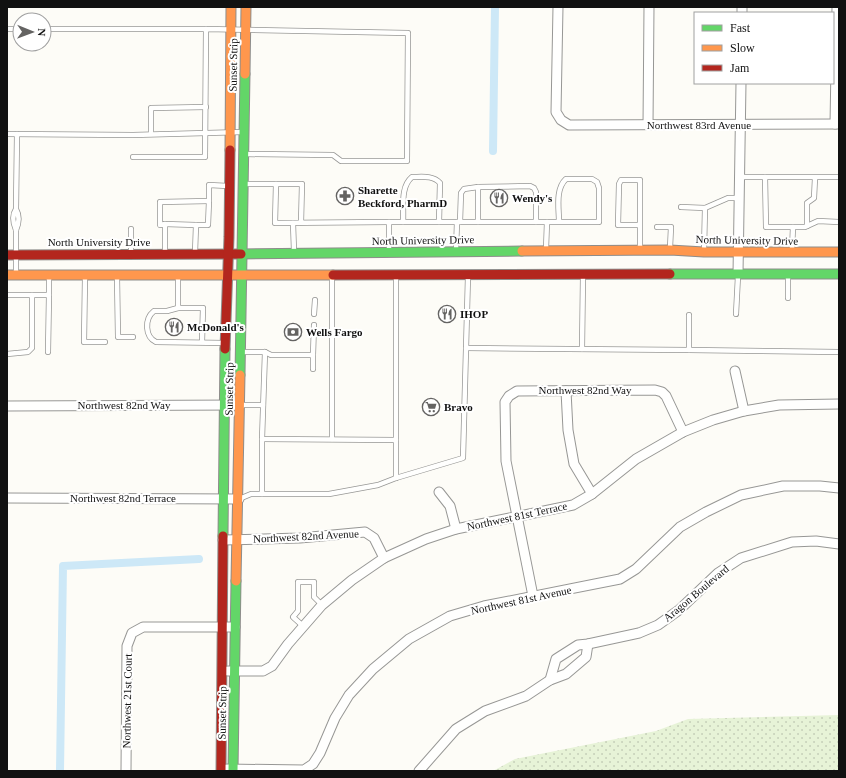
<svg xmlns="http://www.w3.org/2000/svg" width="846" height="778" font-family="Georgia,serif">
<style>
.grass{fill:url(#grass-dots)}
.lines{fill:none;stroke-linecap:round;stroke-linejoin:round}
.canal{stroke:#cde8f7;stroke-width:8}
.lane-casing{stroke:#979795;stroke-width:6}
.street-casing{stroke:#979795;stroke-width:11}
.fast-casing{stroke:#8e8d8b;stroke-width:11}
.slow-casing{stroke:#8e8d8b;stroke-width:11}
.jam-casing{stroke:#8e8d8b;stroke-width:11}
.lane{stroke:#fffffe;stroke-width:4.5}
.street{stroke:#fffffe;stroke-width:9}
.fast{stroke:#63d668;stroke-width:9}
.slow{stroke:#ff974d;stroke-width:9}
.jam{stroke:#b3261e;stroke-width:9}
.labels{text-anchor:middle;dominant-baseline:central;stroke-width:4;stroke-linejoin:round;paint-order:stroke}
.street-label{font-size:11px;fill:#111;stroke:#fff}
.poi-label{font-size:11px;font-weight:bold;fill:#111;stroke:#fff;text-anchor:start}
</style>
<defs>
<pattern id="grass-dots" width="8" height="8" patternUnits="userSpaceOnUse"><rect width="8" height="8" fill="#e7f3d7"/><path d="M2 2h.1M6 6h.1" fill="none" stroke="#c5cfb8" stroke-width="1.8" stroke-linecap="round"/></pattern>
</defs>
<rect width="100%" height="100%" fill="#fdfcf7"/>
<path class="grass" d="M839,715V771H493L515,759L656,731L688,719Z"/>
<g class="lines">
<g class="canal">
<path d="M493,151L495,7"/>
<path d="M60,771L63,566L199,559"/>
</g>
<defs>
<g id="lane">
<path d="M7,29H20"/>
<path d="M44,29H206"/>
<path d="M7,134L133,135L243,132"/>
<path d="M151,134V108L206,107"/>
<path d="M133,157H205L206,29L408,33L407,161H341L333,155L244,154"/>
<path d="M740,177H765"/>
<path d="M244,184H276"/>
<path d="M681,207L705,208"/>
<path d="M16,209C20,216 19,223 16,230C13,223 12,215 16,209L17,134"/>
<path d="M403,222C404,207 400,187 412,177C422,177 433,175 440,183L439,222"/>
<path d="M460,222L461,193L464,189L478,187L530,186L534,188L536,192V222"/>
<path d="M478,222V187"/>
<path d="M293,223L294,251"/>
<path d="M301,223L302,184H276L275,223L389,222"/>
<path d="M165,224L196,225L195,253"/>
<path d="M196,225H208L209,201"/>
<path d="M807,226V203L814,198L815,178"/>
<path d="M657,227H671L670,248"/>
<path d="M793,227H805L818,221L839,222"/>
<path d="M16,230V274"/>
<path d="M546,249L547,222H599V188L597,182L592,179H566C555,189 559,209 559,222"/>
<path d="M640,249V180H621L619,184L618,225H640"/>
<path d="M456,250L457,222H547"/>
<path d="M704,250L705,208L728,198H739"/>
<path d="M792,250L793,227H766L765,177H839"/>
<path d="M389,251V222H457"/>
<path d="M165,253V224L160,225V202L209,201V185L228,186"/>
<path d="M131,254V229"/>
<path d="M85,277L84,342H105"/>
<path d="M117,277L118,337H133"/>
<path d="M332,277V439"/>
<path d="M7,295H49V277"/>
<path d="M788,298V275"/>
<path d="M178,308V276"/>
<path d="M314,314L315,300"/>
<path d="M736,314L738,276"/>
<path d="M202,342L203,308H178L167,311H154C144,319 145,337 156,342L225,343"/>
<path d="M466,348L689,350V315"/>
<path d="M582,349L583,276"/>
<path d="M689,350L839,352"/>
<path d="M48,352L49,295"/>
<path d="M241,352H265L262,439L396,440V275"/>
<path d="M265,352L271,355H313L314,325"/>
<path d="M7,354L28,352L32,348V295"/>
<path d="M313,355V369"/>
<path d="M240,405H263"/>
<path d="M396,440V478"/>
<path d="M262,494V439"/>
<path d="M239,499L251,494H329L378,485L396,478L463,458L468,276"/>
<path d="M303,626L293,617L298,611V582H314V597L322,605"/>
</g>
<g id="street">
<path d="M558,7L556,112L561,120L569,125L839,124"/>
<path d="M742,13V7"/>
<path d="M835,124L837,7"/>
<path d="M648,125L649,7"/>
<path d="M738,274L741,83"/>
<path d="M735,371L744,411"/>
<path d="M566,391L568,430L574,464L592,494"/>
<path d="M7,406L240,405"/>
<path d="M439,492L450,506L456,529"/>
<path d="M7,498L239,499"/>
<path d="M223,540L300,538L365,532L374,538L384,558"/>
<path d="M533,596L506,461L505,402L509,396L517,391L655,390L662,392L666,396L683,432"/>
<path d="M228,671H263L272,666L288,644L322,605L352,580L384,558L426,539L456,529L573,505L592,494L636,459L683,432L713,420L744,411L779,405L839,404"/>
<path d="M550,680L556,659L578,645L588,644L639,633L658,625L679,610L718,573L741,558L792,542L816,541L839,544"/>
<path d="M227,769L304,770L313,764L320,753L335,718L349,695L373,669L409,639L450,616L484,606L620,579L636,569L680,527L706,512L741,495L783,486H820L839,488"/>
<path d="M126,771L127,646L132,633L143,627H235"/>
<path d="M419,771L456,729L485,711L526,696L550,680L566,674L586,657L588,644"/>
</g>
<g id="fast">
<path d="M241,254L522,251"/>
<path d="M670,274H839"/>
<path d="M240,375L245,74"/>
<path d="M223,536L225,349"/>
<path d="M233,771L236,581"/>
</g>
<g id="slow">
<path d="M245,74L246,7"/>
<path d="M230,150L231,7"/>
<path d="M522,251L670,250L704,252H839"/>
<path d="M7,275H333"/>
<path d="M236,581L240,375"/>
</g>
<g id="jam">
<path d="M7,255L241,254"/>
<path d="M333,275L670,274"/>
<path d="M225,349L229,237L230,150"/>
<path d="M221,771L223,536"/>
</g>
</defs>
<use href="#lane" class="lane-casing"/>
<use href="#street" class="street-casing"/>
<use href="#fast" class="fast-casing"/>
<use href="#slow" class="slow-casing"/>
<use href="#jam" class="jam-casing"/>
<use href="#lane" class="lane"/>
<use href="#street" class="street"/>
<use href="#fast" class="fast"/>
<use href="#slow" class="slow"/>
<use href="#jam" class="jam"/>
</g>
<defs>
<symbol id="pharmacy-ring" viewBox="-11 -11 22 22"><circle r="9.5" fill="#fff" stroke="#646362" stroke-width="1.5"/><path d="M-2-6h4v4h4v4h-4v4h-4v-4h-4v-4h4Z" fill="#646362"/></symbol>
<symbol id="restaurant-ring" viewBox="-11 -11 22 22"><circle r="9.5" fill="#fff" stroke="#646362" stroke-width="1.5"/><path d="M-5-6h1v4h1v-4h1v4h1v-4h1v5L-1.5 .5V6h-2V.5L-5-1ZM5-6V6H3V1.5H1.5Q1.5-4 5-6Z" fill="#646362"/></symbol>
<symbol id="bank-ring" viewBox="-11 -11 22 22"><circle r="9.5" fill="#fff" stroke="#646362" stroke-width="1.5"/><path d="M-6-4H6V4H-6ZM0-2.3a2.3 2.3 0 1 0 0 4.6a2.3 2.3 0 1 0 0-4.6Z" fill="#646362"/></symbol>
<symbol id="supermarket-ring" viewBox="-11 -11 22 22"><circle r="9.5" fill="#fff" stroke="#646362" stroke-width="1.5"/><path d="M-6-5.5h2.5l.6 2H6L4.5 2H-2.5L-4.4-4H-6ZM-1.5 3.2a1.3 1.3 0 1 0 .1 0ZM3 3.2a1.3 1.3 0 1 0 .1 0Z" fill="#646362"/></symbol>
</defs>
<g fill-rule="evenodd">
<use href="#pharmacy-ring" x="335" y="186" width="20" height="20"/>
<use href="#restaurant-ring" x="489" y="188" width="20" height="20"/>
<use href="#restaurant-ring" x="437" y="304" width="20" height="20"/>
<use href="#restaurant-ring" x="164" y="317" width="20" height="20"/>
<use href="#bank-ring" x="283" y="322" width="20" height="20"/>
<use href="#supermarket-ring" x="421" y="397" width="20" height="20"/>
</g>
<g class="labels">
<g class="street-label">
<text transform="translate(233 65) rotate(-89)">Sunset Strip</text>
<text x="699" y="125">Northwest 83rd Avenue</text>
<text transform="translate(423 240) rotate(-1)">North University Drive</text>
<text transform="translate(747 240) rotate(1)">North University Drive</text>
<text x="99" y="242">North University Drive</text>
<text transform="translate(229 389) rotate(-89)">Sunset Strip</text>
<text x="585" y="390">Northwest 82nd Way</text>
<text x="124" y="405">Northwest 82nd Way</text>
<text x="123" y="498">Northwest 82nd Terrace</text>
<text transform="translate(517 516) rotate(-12)">Northwest 81st Terrace</text>
<text transform="translate(306 536) rotate(-3)">Northwest 82nd Avenue</text>
<text transform="translate(696 593) rotate(-40)">Aragon Boulevard</text>
<text transform="translate(521 600) rotate(-12)">Northwest 81st Avenue</text>
<text transform="translate(127 701) rotate(-89)">Northwest 21st Court</text>
<text transform="translate(222 713) rotate(-89)">Sunset Strip</text>
</g>
<g class="poi-label">
<text x="358" y="190">Sharette<tspan x="358" dy="13">Beckford, PharmD</tspan></text>
<text x="512" y="198">Wendy's</text>
<text x="460" y="314">IHOP</text>
<text x="187" y="327">McDonald's</text>
<text x="306" y="332">Wells Fargo</text>
<text x="444" y="407">Bravo</text>
</g>
</g>
<rect width="846" height="778" fill="none" stroke="#111111" stroke-width="16"/>
<rect x="694" y="12" width="140" height="72" fill="#ffffff" stroke="#a0a0a0"/>
<rect x="702" y="25" width="20" height="6" fill="#63d668" stroke="#a0a0a0"/>
<text x="730" y="32" font-size="12" fill="#111111">Fast</text>
<rect x="702" y="45" width="20" height="6" fill="#ff974d" stroke="#a0a0a0"/>
<text x="730" y="52" font-size="12" fill="#111111">Slow</text>
<rect x="702" y="65" width="20" height="6" fill="#b3261e" stroke="#a0a0a0"/>
<text x="730" y="72" font-size="12" fill="#111111">Jam</text>
<g transform="translate(32 32) rotate(91)"><circle r="19" fill="#ffffff" stroke="#a0a0a0"/>
<path d="M0-3L7 15L0 10L-7 15Z" fill="#646362"/>
<text y="-6" font-size="11" font-weight="bold" text-anchor="middle" fill="#111111">N</text>
</g>
</svg>
